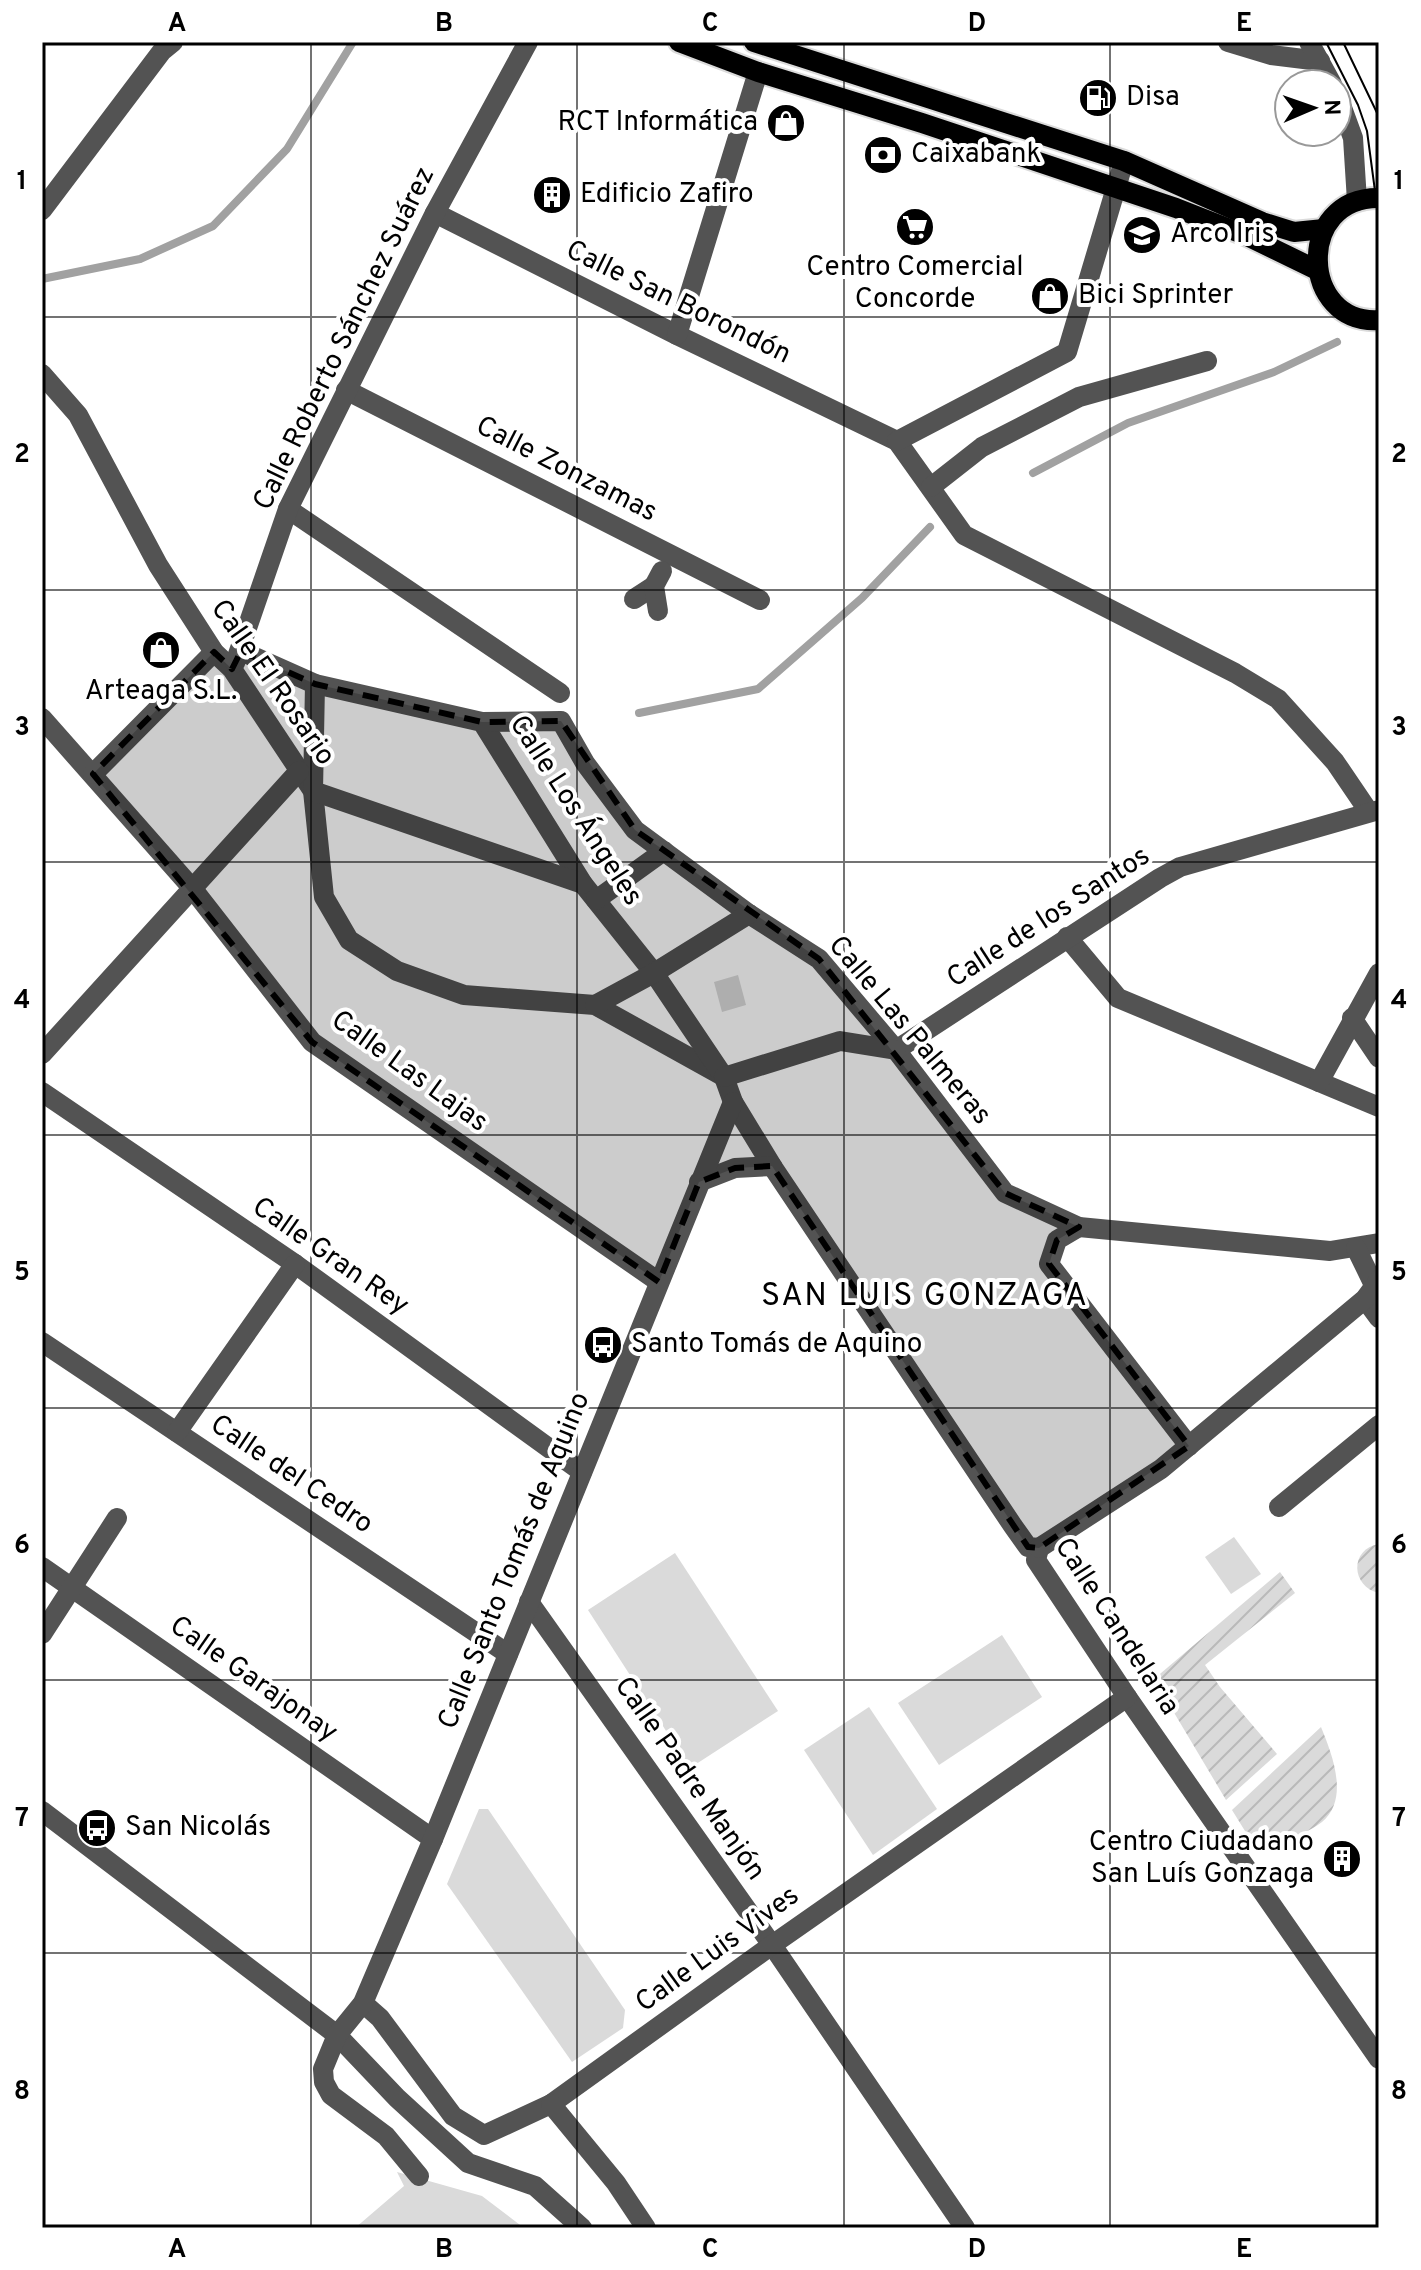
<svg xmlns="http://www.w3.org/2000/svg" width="1421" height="2270" font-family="Overpass,sans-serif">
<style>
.park{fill:#dadada}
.garden{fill:url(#garden-furrows)}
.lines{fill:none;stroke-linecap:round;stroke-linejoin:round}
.stream{stroke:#a1a1a1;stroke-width:8}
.major-casing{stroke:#dbdbdb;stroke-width:24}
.minor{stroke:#535353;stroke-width:20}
.major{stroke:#000;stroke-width:20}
.tram{stroke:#000;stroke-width:2}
.marked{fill:#000;fill-opacity:0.2;stroke:#000;stroke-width:6;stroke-dasharray:16 10;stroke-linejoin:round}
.grid{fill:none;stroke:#000;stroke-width:2;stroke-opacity:0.55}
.labels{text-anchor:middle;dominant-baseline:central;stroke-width:8;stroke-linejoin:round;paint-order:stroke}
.poi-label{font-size:28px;fill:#000;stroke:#fff;text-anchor:start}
.street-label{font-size:28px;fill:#000;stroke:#fff}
.quarter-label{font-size:32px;letter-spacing:2px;fill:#000;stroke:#fff}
.neatline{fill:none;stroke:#000;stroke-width:3}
.grid-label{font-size:26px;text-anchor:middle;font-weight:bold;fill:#000}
</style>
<defs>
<pattern id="garden-furrows" width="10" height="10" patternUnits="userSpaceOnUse" patternTransform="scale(2)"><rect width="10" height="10" fill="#dadada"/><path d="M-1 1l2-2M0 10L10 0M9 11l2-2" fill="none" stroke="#b9b9b9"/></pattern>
</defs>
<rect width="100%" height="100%" fill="#fff"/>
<g class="park">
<path d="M738,975L746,1005L722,1012L714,982Z"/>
<path d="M1234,1537L1261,1574L1231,1594L1205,1557Z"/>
<path d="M675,1553L778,1711L690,1768L588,1610Z"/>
<path d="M1002,1635L1042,1697L939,1765L898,1703Z"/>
<path d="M869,1707L937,1809L873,1855L804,1750Z"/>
<path d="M479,1809H488L625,2010L623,2028L572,2062L447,1884Z"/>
<path d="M397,2172L482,2196L524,2228H355L404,2186Z"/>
</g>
<g class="garden">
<path d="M1379,1544V1593C1351,1587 1349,1549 1379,1544Z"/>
<path d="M1280,1572L1295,1593L1205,1665L1220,1687L1277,1754L1226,1800L1154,1679Z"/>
<path d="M1321,1727C1332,1754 1350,1799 1322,1822C1307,1834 1275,1844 1258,1852L1232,1810Z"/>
</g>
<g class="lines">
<g class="stream">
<path d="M42,279L140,259L213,226L287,149L353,42"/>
<path d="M1033,473L1128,423L1274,372L1337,342"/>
<path d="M639,713L758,689L862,598L930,527"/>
</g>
<defs>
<g id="major">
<path d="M679,42L758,72L922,123L1176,208L1245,235L1317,270"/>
<path d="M754,42L1124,161L1262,222L1294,232L1324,229"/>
<path d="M1379,198C1295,197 1300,325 1379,320"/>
</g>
</defs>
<use href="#major" class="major-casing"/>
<g class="minor">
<path d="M1228,42L1271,55L1320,61"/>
<path d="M1309,42L1332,84"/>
<path d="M1337,94L1353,138L1357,201"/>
<path d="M42,210L162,51L173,42"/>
<path d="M435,213L677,335L897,441L964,535L1235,673L1278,699L1335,762L1369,812"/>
<path d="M677,335L758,72"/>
<path d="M42,374L78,415L158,565L214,652L232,669L313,791L324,897L349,940L397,971L464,995L595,1005L721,1075"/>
<path d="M346,390L760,600"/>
<path d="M897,441L1067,352L1124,161"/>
<path d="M931,487L982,447L1079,397L1207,361"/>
<path d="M288,509L560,693"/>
<path d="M634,599L654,586"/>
<path d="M658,611L654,586L662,571"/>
<path d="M241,651L315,684L482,722L583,884L654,973L724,1077L733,1102L772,1166L1013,1526L1028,1547L1039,1548"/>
<path d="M235,663L288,509L435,213L528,42"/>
<path d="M315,684L313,791L583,884"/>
<path d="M42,718L192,888L312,1042L659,1282"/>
<path d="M482,722L561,721L585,763L635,830L749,914L819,959L896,1050L1005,1193L1079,1227L1330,1251L1379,1243"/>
<path d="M93,774L214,652"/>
<path d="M596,900L664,851"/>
<path d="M1067,937L1118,998L1379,1107"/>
<path d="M595,1005L654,973L749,914"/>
<path d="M1352,1018L1379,1058"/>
<path d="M896,1050L1160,878L1180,867L1379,810"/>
<path d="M42,1054L299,771"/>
<path d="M724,1077L840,1041L896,1050"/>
<path d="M1319,1082L1379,973"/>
<path d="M42,1092L295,1264L582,1472"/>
<path d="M699,1182L735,1168L772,1166"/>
<path d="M1079,1227L1057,1240L1049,1264L1189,1446"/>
<path d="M1356,1248L1375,1287"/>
<path d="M1365,1299L1379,1318"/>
<path d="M42,1342L508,1654"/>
<path d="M177,1432L295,1264"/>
<path d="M1279,1507L1379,1425"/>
<path d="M1039,1548L1036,1560L1127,1697L1379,2059"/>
<path d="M1039,1548L1161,1469L1365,1299L1379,1280"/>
<path d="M42,1567L433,1839"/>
<path d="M529,1602L772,1945L965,2228"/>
<path d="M42,1634L117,1518"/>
<path d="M42,1811L337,2035L397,2098L468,2163L535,2186L582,2228"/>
<path d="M363,2003L380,2018L453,2116L484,2135L551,2104L772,1945L1127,1697"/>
<path d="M551,2104L616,2183L646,2228"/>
<path d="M419,2176L386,2136L331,2095L324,2082L323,2069L337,2035L363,2003L433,1839L733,1102"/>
</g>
<use href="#major" class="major"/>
<g class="tram">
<path d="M1326,42L1358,105L1367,131L1379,221"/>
<path d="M1343,42L1379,117"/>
</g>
</g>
<path class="marked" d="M241,651L315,684L482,722L561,721L635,830L819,959L1005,1193L1079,1227L1057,1240L1049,1264L1189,1446L1039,1548L1028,1547L772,1166L735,1168L699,1182L659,1282L312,1042L93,774L214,652L232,669Z"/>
<path class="grid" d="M311,42V2228M577,42V2228M844,42V2228M1110,42V2228M42,317H1379M42,590H1379M42,862H1379M42,1135H1379M42,1408H1379M42,1680H1379M42,1953H1379"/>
<defs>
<symbol id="fuel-disc" viewBox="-11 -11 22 22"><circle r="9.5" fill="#000" stroke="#fff"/><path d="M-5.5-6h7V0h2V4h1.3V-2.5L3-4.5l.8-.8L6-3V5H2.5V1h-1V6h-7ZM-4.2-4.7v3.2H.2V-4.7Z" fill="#fff"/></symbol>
<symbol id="shop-disc" viewBox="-11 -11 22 22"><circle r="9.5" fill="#000" stroke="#fff"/><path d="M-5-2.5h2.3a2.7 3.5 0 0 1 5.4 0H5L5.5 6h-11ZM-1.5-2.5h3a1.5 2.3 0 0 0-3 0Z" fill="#fff"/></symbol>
<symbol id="bank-disc" viewBox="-11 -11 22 22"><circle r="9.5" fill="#000" stroke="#fff"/><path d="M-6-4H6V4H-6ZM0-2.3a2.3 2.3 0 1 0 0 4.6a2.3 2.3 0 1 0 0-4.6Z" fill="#fff"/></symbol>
<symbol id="building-disc" viewBox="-11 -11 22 22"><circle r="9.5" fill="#000" stroke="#fff"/><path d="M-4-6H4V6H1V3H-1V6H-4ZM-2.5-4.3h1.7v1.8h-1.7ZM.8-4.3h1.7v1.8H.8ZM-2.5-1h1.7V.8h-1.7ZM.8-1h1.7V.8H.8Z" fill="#fff"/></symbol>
<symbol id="supermarket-disc" viewBox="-11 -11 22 22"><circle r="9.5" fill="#000" stroke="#fff"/><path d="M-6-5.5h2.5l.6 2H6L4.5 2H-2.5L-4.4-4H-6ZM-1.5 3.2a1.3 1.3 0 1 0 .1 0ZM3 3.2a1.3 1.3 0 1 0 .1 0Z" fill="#fff"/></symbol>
<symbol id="school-disc" viewBox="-11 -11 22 22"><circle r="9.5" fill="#000" stroke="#fff"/><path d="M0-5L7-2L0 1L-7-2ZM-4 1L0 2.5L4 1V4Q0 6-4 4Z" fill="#fff"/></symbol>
<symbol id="bus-disc" viewBox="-11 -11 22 22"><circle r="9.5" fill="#000" stroke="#fff"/><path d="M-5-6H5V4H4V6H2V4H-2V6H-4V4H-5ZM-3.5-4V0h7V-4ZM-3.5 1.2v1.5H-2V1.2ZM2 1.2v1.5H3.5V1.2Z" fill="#fff"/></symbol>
</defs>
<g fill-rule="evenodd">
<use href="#fuel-disc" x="1076" y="76" width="44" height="44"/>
<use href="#shop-disc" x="764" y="101" width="44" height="44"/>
<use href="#bank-disc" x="861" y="133" width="44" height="44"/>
<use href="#building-disc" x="530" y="173" width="44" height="44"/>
<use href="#supermarket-disc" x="893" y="205" width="44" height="44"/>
<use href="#school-disc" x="1120" y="213" width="44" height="44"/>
<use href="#shop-disc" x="1028" y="274" width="44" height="44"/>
<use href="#shop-disc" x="139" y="628" width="44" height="44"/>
<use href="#bus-disc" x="581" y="1323" width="44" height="44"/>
<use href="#bus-disc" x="75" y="1806" width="44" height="44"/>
<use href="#building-disc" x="1320" y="1837" width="44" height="44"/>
</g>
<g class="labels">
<g class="poi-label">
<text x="1126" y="98">Disa</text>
<text x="758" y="123" text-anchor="end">RCT Informática</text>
<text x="911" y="155">Caixabank</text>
<text x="580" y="195">Edificio Zafiro</text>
<text x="1170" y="235">Arco Iris</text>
<text x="915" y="268" text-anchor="middle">Centro Comercial<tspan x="915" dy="32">Concorde</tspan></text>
<text x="1078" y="296">Bici Sprinter</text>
<text x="161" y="692" text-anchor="middle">Arteaga S.L.</text>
<text x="631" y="1345">Santo Tomás de Aquino</text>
<text x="125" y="1828">San Nicolás</text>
<text x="1314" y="1843" text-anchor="end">Centro Ciudadano<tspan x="1314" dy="32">San Luís Gonzaga</tspan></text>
</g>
<g class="street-label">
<text transform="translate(678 303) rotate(26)">Calle San Borondón</text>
<text transform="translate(345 339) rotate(-64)">Calle Roberto Sánchez Suárez</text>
<text transform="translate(566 470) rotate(27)">Calle Zonzamas</text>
<text transform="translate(272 683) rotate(55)">Calle El Rosario</text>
<text transform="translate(575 811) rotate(57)">Calle Los Ángeles</text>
<text transform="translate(1049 918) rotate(-33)">Calle de los Santos</text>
<text transform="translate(909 1031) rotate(50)">Calle Las Palmeras</text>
<text transform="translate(409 1072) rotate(36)">Calle Las Lajas</text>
<text transform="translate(330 1257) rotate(35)">Calle Gran Rey</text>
<text transform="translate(291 1475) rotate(34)">Calle del Cedro</text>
<text transform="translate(515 1561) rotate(-68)">Calle Santo Tomás de Aquino</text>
<text transform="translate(1116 1627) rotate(57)">Calle Candelaria</text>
<text transform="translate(253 1680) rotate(35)">Calle Garajonay</text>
<text transform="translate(689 1779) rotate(55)">Calle Padre Manjón</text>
<text transform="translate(718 1950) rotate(-36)">Calle Luis Vives</text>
</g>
<g class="quarter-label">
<text x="925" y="1297">SAN LUIS GONZAGA</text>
</g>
</g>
<rect width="1421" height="2270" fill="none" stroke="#ffffff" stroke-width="88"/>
<g transform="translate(1313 108) rotate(88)"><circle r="38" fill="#ffffff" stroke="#999999" stroke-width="2"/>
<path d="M0-6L14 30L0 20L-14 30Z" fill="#000000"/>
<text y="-12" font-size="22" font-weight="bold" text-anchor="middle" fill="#000000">N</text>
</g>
<rect x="44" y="44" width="1333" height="2182" class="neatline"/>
<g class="grid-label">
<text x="177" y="31">A</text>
<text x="444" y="31">B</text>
<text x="710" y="31">C</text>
<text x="977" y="31">D</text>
<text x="1244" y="31">E</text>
<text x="22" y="189">1</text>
<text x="1399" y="189">1</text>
<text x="22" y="462">2</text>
<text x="1399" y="462">2</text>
<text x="22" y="735">3</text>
<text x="1399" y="735">3</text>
<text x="22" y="1008">4</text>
<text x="1399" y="1008">4</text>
<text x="22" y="1280">5</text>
<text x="1399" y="1280">5</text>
<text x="22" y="1553">6</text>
<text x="1399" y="1553">6</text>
<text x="22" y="1826">7</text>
<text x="1399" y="1826">7</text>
<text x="22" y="2099">8</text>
<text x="1399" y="2099">8</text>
<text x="177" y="2257">A</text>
<text x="444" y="2257">B</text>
<text x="710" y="2257">C</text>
<text x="977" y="2257">D</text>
<text x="1244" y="2257">E</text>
</g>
</svg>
